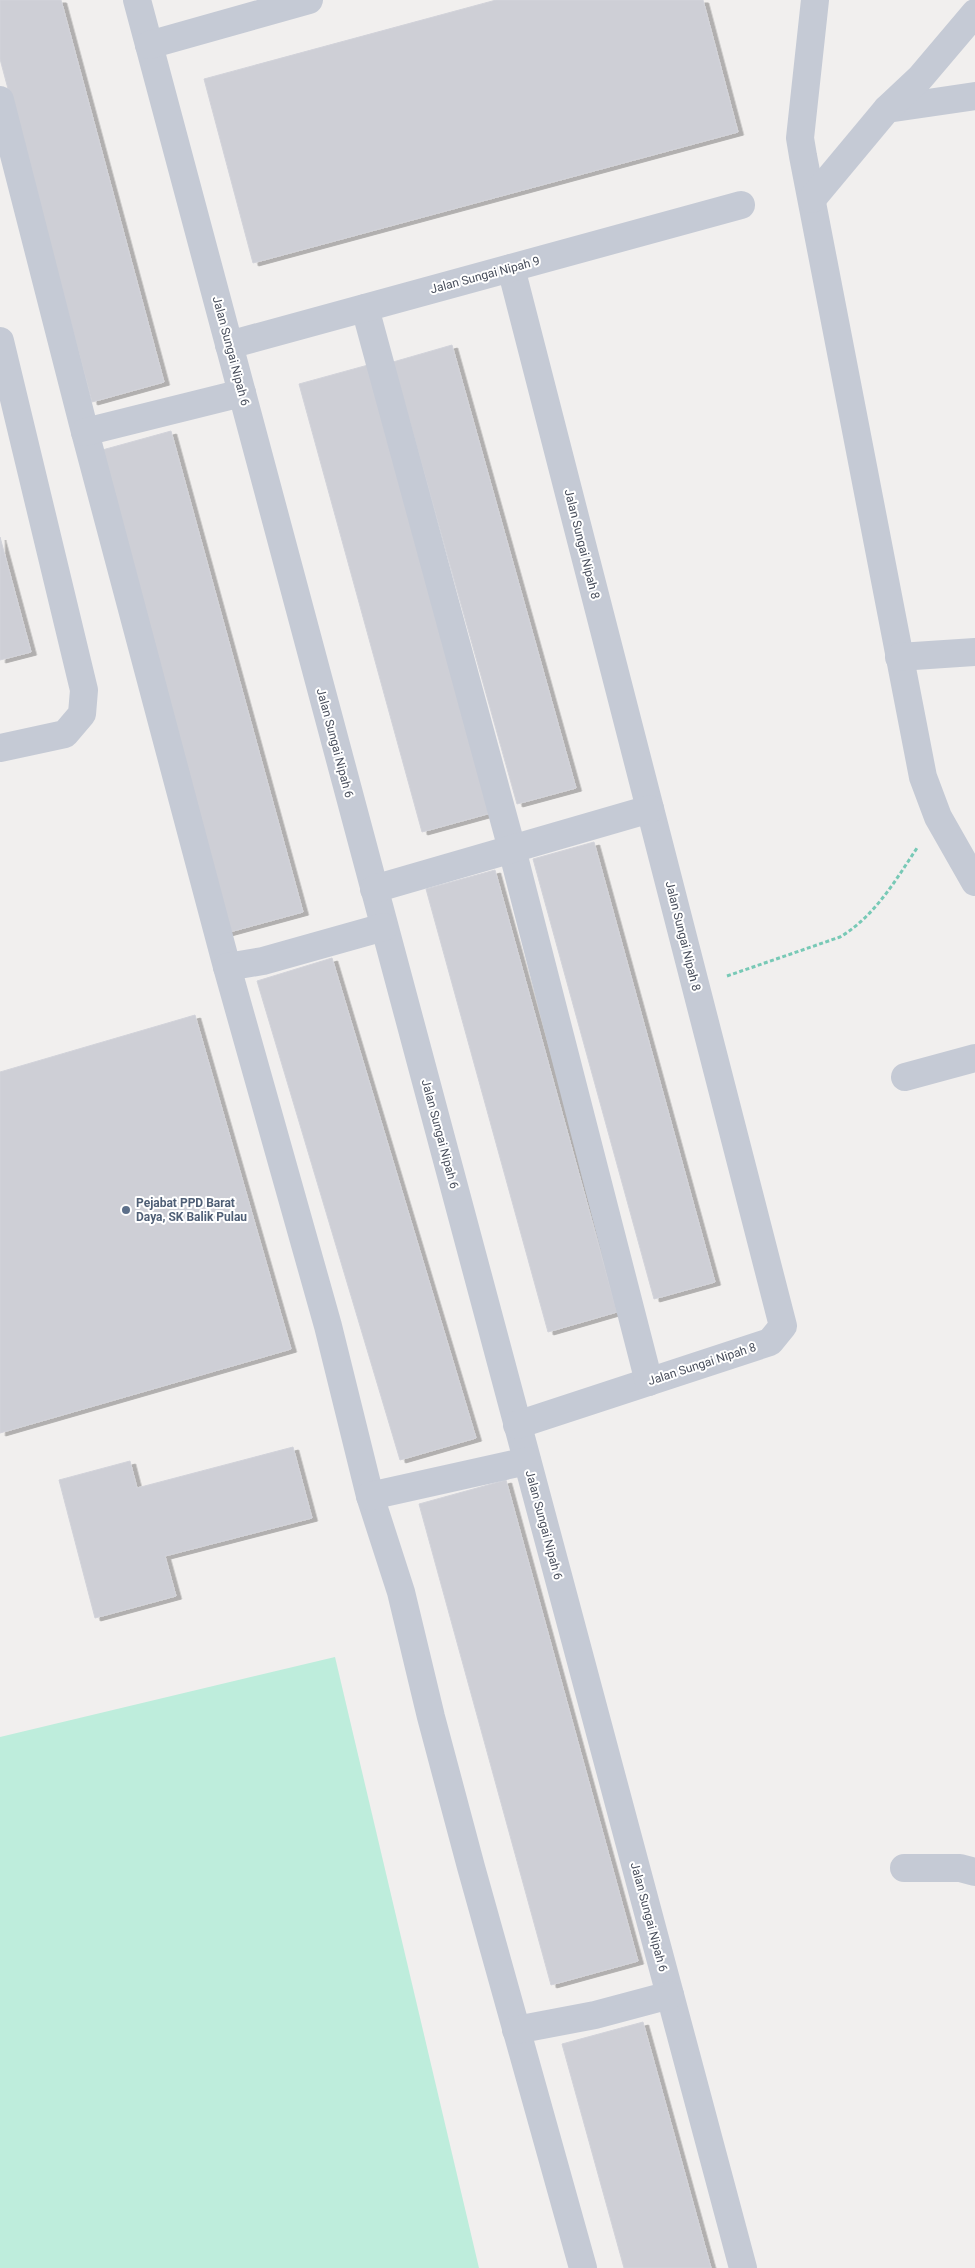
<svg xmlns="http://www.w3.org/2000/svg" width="975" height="2268" font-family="Roboto,sans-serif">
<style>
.green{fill:#beeddc}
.building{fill:#cecfd6;stroke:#d2d3da;filter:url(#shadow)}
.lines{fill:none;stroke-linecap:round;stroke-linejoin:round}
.path{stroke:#78c9b6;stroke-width:3;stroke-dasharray:4 2.5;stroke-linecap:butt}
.minor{stroke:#c5cad5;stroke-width:28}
.service-dot{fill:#5c6f8a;stroke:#fff;stroke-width:2}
.labels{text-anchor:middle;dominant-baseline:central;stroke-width:4;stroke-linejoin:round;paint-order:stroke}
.street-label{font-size:12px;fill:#474d5b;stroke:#fff}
.service-label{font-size:12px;font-weight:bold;fill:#4e5e75;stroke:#fff;text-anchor:start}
</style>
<defs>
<filter id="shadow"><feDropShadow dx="5.5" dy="3" stdDeviation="0" flood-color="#0004"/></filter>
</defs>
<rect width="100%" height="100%" fill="#f1efee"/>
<path class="green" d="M335,1657L479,2268H0V1737Z"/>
<g class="building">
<path d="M0,0H61L164,382L92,402L0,59Z"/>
<path d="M496,0H703L738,132L253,263L204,79Z"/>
<path d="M452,345L576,788L517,804L393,362Z"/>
<path d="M368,365L491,813L422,832L299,384Z"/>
<path d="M171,431L303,912L226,933L95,452Z"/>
<path d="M0,537L31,652L0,660Z"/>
<path d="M594,842L715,1282L654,1299L533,859Z"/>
<path d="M495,870L617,1312L548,1332L426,889Z"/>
<path d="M332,958L476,1438L400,1460L257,981Z"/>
<path d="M195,1015L291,1349L0,1433V1072Z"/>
<path d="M293,1447L312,1518L165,1556L176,1596L95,1618L59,1480L130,1461L137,1488Z"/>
<path d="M506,1480L638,1961L551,1985L419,1504Z"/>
<path d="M643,2022L711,2268H624L562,2044Z"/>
</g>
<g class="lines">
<path class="path" d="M727,976L840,937C875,916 895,881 917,848"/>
<g class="minor">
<path d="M137,0L743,2268"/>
<path d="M815,0L800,138L803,156L923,777L938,817L975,882"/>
<path d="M149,45L309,0"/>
<path d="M0,100L85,432L227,967"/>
<path d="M887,109L975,96"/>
<path d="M812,199L887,109L920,78L975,13"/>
<path d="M511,268L783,1326L770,1342L517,1425"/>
<path d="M365,308L512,849L649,1382"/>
<path d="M0,341L84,690L82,714L65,734L0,748"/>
<path d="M229,345L741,205"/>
<path d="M85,432L242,393"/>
<path d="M899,657L975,652"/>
<path d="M374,889L650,809"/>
<path d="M384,927L263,961L227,967L328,1326L370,1496L401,1592L431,1717L471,1867L583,2268"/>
<path d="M905,1077L975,1058"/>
<path d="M370,1496L527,1461"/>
<path d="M904,1868H960L975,1872"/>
<path d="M516,2030L595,2015L670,1995"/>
</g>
</g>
<circle class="service-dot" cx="126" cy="1210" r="5"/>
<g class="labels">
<g class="street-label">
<text transform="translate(485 275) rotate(-15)">Jalan Sungai Nipah 9</text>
<text transform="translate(231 351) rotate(75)">Jalan Sungai Nipah 6</text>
<text transform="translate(582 544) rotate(76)">Jalan Sungai Nipah 8</text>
<text transform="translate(335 743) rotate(75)">Jalan Sungai Nipah 6</text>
<text transform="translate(683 936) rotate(76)">Jalan Sungai Nipah 8</text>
<text transform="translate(440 1134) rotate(75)">Jalan Sungai Nipah 6</text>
<text transform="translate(702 1364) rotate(-18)">Jalan Sungai Nipah 8</text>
<text transform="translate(544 1525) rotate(75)">Jalan Sungai Nipah 6</text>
<text transform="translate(649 1917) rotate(75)">Jalan Sungai Nipah 6</text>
</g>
<g class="service-label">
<text x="136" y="1203">Pejabat PPD Barat<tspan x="136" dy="14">Daya, SK Balik Pulau</tspan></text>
</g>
</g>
</svg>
